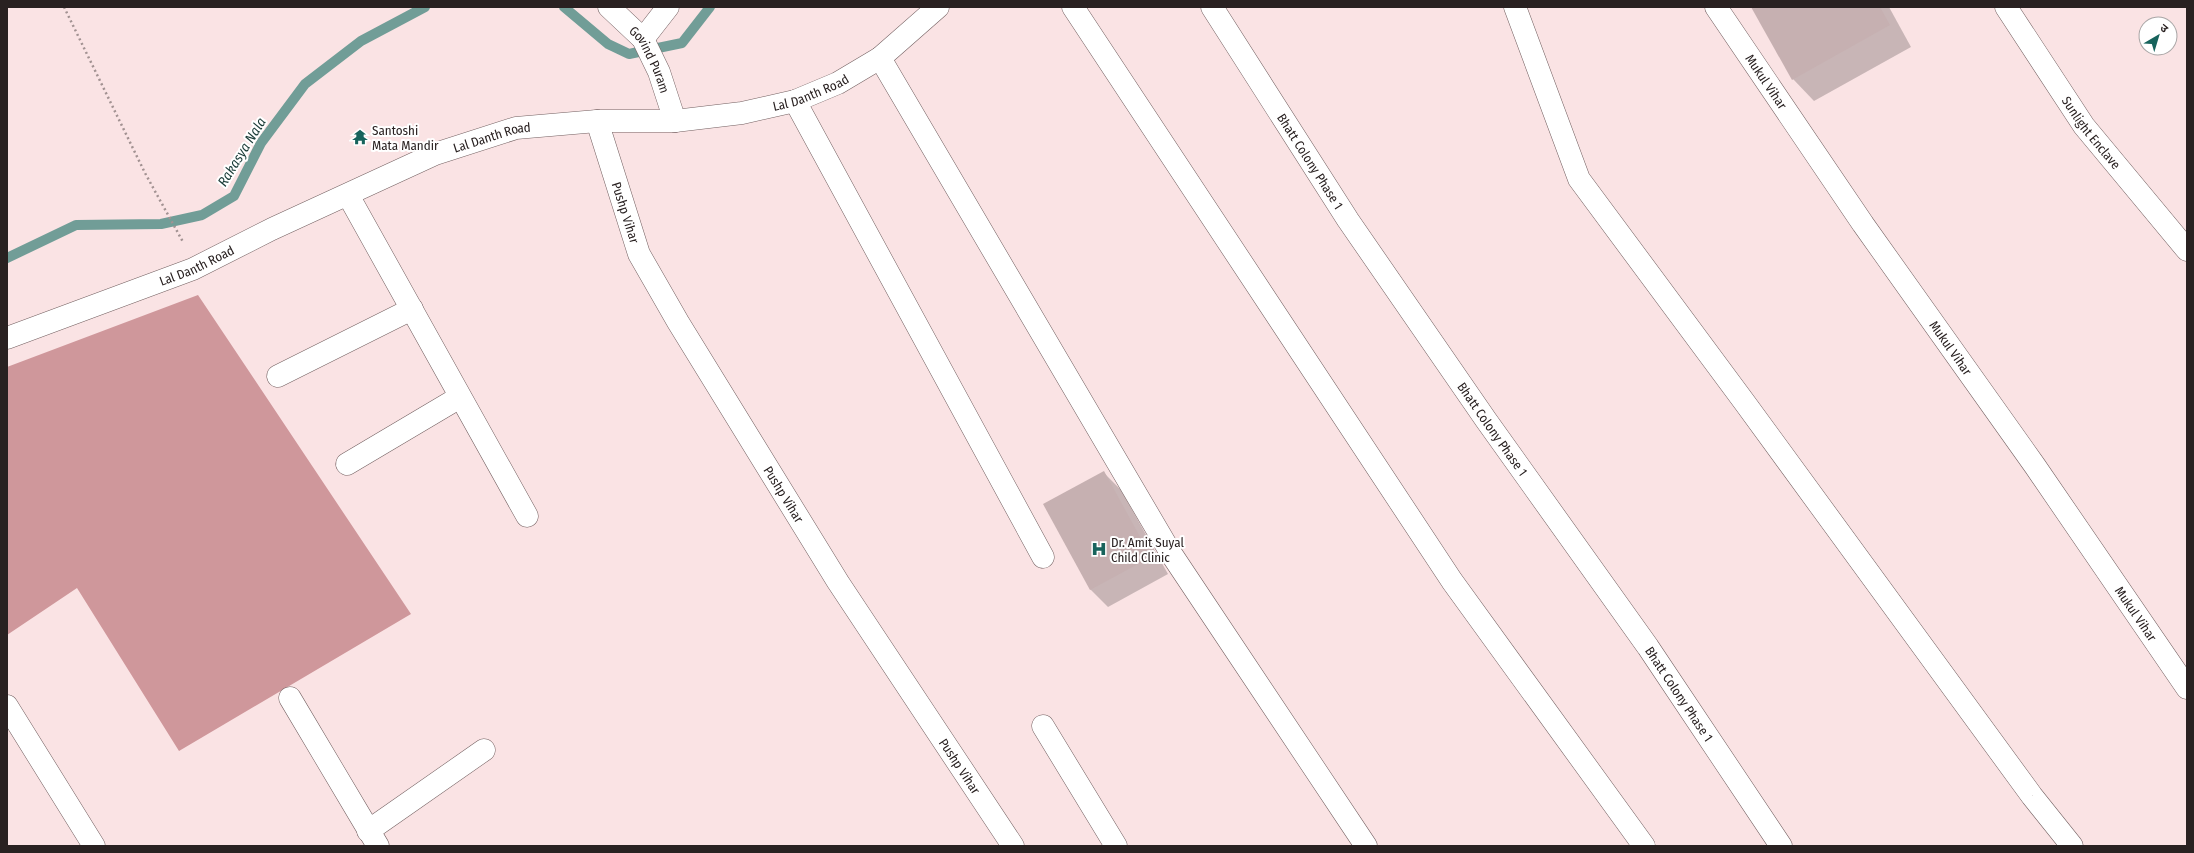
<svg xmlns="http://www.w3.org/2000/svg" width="2194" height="853" font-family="'Fira Sans Condensed','Noto Sans Devanagari',sans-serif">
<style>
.forest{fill:#cf979b}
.shadow{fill:#0003}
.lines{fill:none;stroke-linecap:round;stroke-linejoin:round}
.stream{stroke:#719d97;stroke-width:10}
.building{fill:#c6b0b1}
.minor-casing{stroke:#736061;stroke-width:23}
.path{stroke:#a29292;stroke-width:2.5;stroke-dasharray:2 3;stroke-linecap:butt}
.minor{stroke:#fff;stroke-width:22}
.labels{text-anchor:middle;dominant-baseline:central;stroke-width:4;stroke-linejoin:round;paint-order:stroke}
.street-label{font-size:13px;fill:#292121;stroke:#fff}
.poi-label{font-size:13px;fill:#292121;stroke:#fff;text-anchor:start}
.water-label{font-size:14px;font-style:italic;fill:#183935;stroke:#fff}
</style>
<rect width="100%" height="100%" fill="#fae3e4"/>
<path class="forest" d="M198,295L411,614L179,751L77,588L7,635V367Z"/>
<g class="shadow">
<path d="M1752,7H1889L1911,47L1814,101L1793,79Z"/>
<path d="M1103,472L1121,490L1168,574L1108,607L1090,589Z"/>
</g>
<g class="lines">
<g class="stream">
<path d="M564,7L608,44L629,54L682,43L710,7"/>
<path d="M7,258L76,225L161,224L202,215L234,196L261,143L305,84L361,41L425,7"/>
</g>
</g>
<g class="building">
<path d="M1751,7H1880L1890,25L1792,80Z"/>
<path d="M1104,471L1151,557L1090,590L1043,504Z"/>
</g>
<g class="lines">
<defs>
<g id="minor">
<path id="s1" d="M609,7L643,39L659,72L675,121"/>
<path d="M1073,7L1452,581L1644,846"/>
<path id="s2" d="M1212,7L1348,220L1486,420L1648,647L1781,846"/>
<path d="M1515,7L1579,179L1745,403L2032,796L2072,846"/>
<path id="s3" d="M1716,7L1863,224L2035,466L2187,688"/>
<path id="s4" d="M2006,7L2084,126L2187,250"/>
<path d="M643,39L668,7"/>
<path d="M880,58L1172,555L1366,846"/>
<path d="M795,101L1043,557"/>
<path id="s5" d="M597,121L639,254L678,322L838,582L1013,846"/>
<path d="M348,195L527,516"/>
<path id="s6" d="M7,338L193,269L272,229L435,154L516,128L597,121H675L742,113L795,101L838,83L880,58L938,7"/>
<path d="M278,376L412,309"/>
<path d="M347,464L460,397"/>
<path d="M290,698L378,846"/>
<path d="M7,706L94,846"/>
<path d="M1043,726L1116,846"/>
<path d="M368,831L484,750"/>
</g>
</defs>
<use href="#minor" class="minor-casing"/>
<path class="path" d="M64,7L145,173L183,242"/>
<use href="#minor" class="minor"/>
</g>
<defs>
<symbol id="temple-bare" viewBox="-9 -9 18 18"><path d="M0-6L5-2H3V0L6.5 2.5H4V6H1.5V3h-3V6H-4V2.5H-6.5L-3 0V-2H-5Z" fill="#17635c" stroke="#fff" stroke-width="2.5" paint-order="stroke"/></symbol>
<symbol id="hospital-bare" viewBox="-9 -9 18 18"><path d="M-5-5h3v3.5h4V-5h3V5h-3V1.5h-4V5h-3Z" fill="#17635c" stroke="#fff" stroke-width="2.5" paint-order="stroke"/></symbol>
</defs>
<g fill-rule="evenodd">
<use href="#temple-bare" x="349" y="126" width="22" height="22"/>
<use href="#hospital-bare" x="1088" y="538" width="22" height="22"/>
</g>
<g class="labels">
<g class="street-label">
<text stroke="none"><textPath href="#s1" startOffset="68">Govind Puram</textPath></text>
<text stroke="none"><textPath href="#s3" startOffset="90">Mukul Vihar</textPath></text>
<text stroke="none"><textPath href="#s6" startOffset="850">Lal Danth Road</textPath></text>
<text stroke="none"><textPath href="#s4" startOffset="152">Sunlight Enclave</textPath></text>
<text stroke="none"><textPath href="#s6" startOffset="526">Lal Danth Road</textPath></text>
<text stroke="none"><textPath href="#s2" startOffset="183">Bhatt Colony Phase 1</textPath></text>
<text stroke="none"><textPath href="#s5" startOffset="96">Pushp Vihar</textPath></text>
<text stroke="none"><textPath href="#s6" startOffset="203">Lal Danth Road</textPath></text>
<text stroke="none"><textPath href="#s3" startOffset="414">Mukul Vihar</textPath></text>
<text stroke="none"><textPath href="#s2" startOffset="507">Bhatt Colony Phase 1</textPath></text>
<text stroke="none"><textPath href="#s5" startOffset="420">Pushp Vihar</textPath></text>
<text stroke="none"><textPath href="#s3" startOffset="738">Mukul Vihar</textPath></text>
<text stroke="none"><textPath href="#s2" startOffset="831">Bhatt Colony Phase 1</textPath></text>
<text stroke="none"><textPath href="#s5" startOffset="744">Pushp Vihar</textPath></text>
</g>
<g class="poi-label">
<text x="372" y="130">Santoshi<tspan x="372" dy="15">Mata Mandir</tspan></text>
<text x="1111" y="542">Dr. Amit Suyal<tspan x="1111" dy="15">Child Clinic</tspan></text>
</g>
<g class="water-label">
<text transform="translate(242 152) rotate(-58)">Rakasya Nala</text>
</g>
</g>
<rect width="2194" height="853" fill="none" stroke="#292121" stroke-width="16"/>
<g transform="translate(2158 36) rotate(38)"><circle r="19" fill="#ffffff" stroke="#a9a6a6"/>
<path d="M0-3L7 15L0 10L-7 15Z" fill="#17635c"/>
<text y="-6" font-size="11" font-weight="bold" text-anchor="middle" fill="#292121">उ</text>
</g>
</svg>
